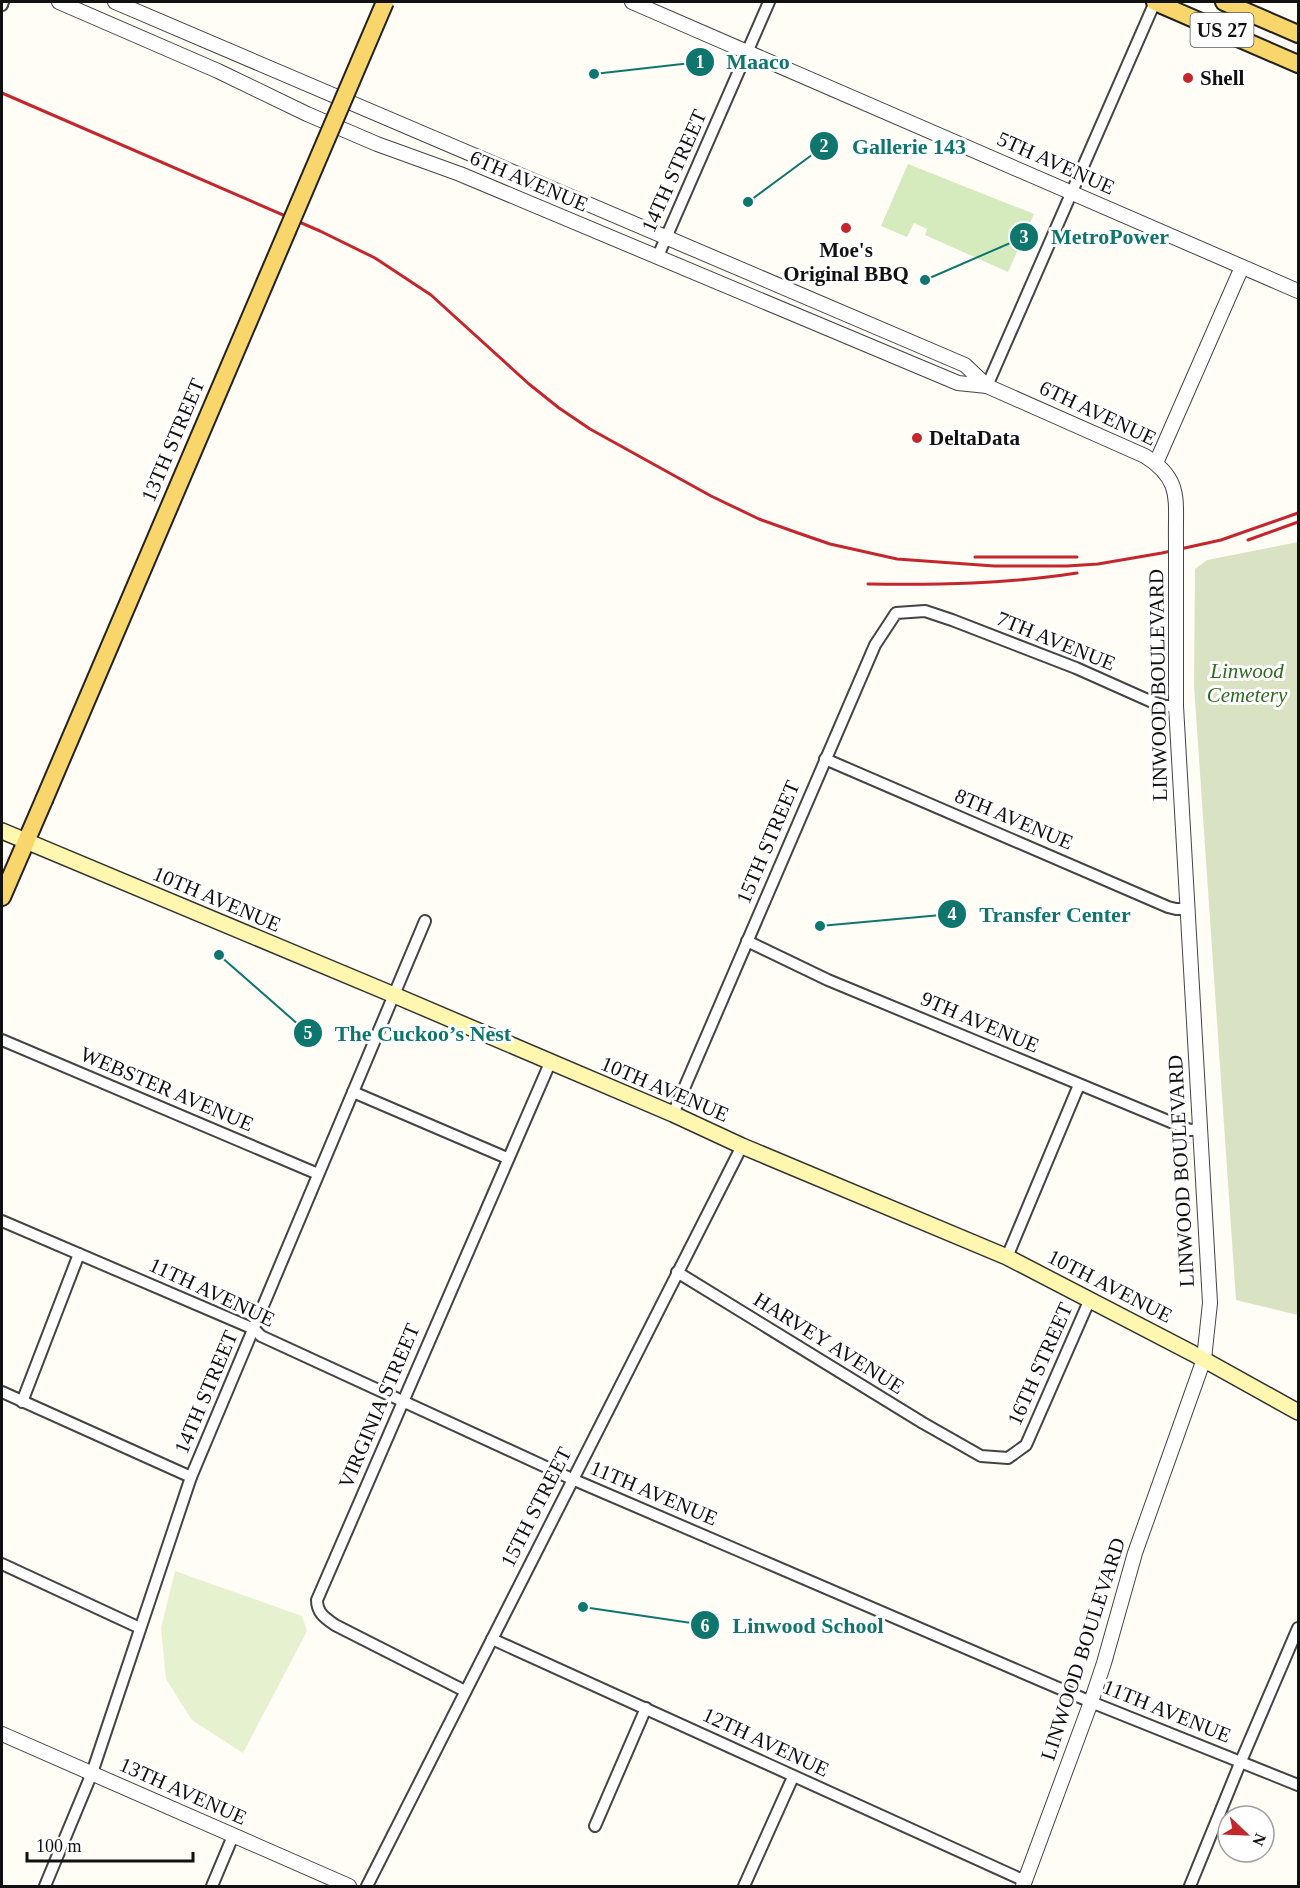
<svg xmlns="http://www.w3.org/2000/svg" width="1300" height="1888" font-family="Georgia,serif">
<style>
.green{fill:#d5ebbd}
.cemetery{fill:#d9e3c4}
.pitch{fill:#e6f2cf}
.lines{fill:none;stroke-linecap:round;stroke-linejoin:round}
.minor-casing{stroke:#444;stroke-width:14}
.tertiary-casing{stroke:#444;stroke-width:16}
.secondary-casing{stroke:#333;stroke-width:18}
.primary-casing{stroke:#222;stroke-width:20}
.minor{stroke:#fff;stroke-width:10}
.tertiary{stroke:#fff;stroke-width:14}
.secondary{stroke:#fff6b0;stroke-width:15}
.primary{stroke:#f9d66b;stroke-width:16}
.rail{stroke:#c4262e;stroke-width:3}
.tertiary-bridge-casing{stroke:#444;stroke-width:16;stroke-linecap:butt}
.primary-bridge-casing{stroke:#222;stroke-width:20;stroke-linecap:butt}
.tertiary-bridge{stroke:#fff;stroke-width:14}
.primary-bridge{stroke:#f9d66b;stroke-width:16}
.poi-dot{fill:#c4262e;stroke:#fff;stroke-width:2}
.labels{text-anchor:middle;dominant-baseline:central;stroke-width:6;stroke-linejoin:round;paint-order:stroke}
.shield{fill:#fff;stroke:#585858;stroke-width:1.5}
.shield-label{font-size:20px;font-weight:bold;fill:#111}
.poi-label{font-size:21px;font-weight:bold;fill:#111;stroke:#fff;text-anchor:start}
.street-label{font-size:21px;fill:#111;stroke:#fff}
.park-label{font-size:21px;font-style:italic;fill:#2f6b1f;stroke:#fff}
.leader{fill:none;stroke:#0f766e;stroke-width:2}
.callout-dot{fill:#0f766e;stroke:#fff;stroke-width:2}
.mark-label{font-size:18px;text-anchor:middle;font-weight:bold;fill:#fff}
.callout-label{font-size:22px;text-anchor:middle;font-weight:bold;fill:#0f766e;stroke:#fff;stroke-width:6;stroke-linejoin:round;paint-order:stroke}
</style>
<rect width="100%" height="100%" fill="#fffdf5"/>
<path class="green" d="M908,164L1034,214L1008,272L925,235L927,229L914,223L907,237L881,226Z"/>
<path class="cemetery" d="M1298,542V1315L1236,1300L1194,685L1195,569L1207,560Z"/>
<path class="pitch" d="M175,1571L302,1616L307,1631L243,1753L192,1720L166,1679L161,1628Z"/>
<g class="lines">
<defs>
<g id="minor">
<path d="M2,5L3,2"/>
<path d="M658,256L769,2"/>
<path d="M987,386L1155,2"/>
<path d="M825,759L1168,907L1176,909H1188"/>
<path d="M747,941L828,980L1190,1130L1200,1129"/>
<path d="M2,1040L318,1174"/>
<path d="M353,1092L507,1158"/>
<path d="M673,1114L875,645L896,613L925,611L952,620L1076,668L1150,701L1165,706H1176"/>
<path d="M2,1221L254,1329L261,1336L572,1479L1091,1702L1298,1785"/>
<path d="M1007,1257L1079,1085"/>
<path d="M677,1272L923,1423L981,1456L1008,1458L1026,1445L1090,1299"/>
<path d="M2,1392L191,1477"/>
<path d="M22,1402L79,1254"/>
<path d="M2,1564L140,1628"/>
<path d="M492,1639L1025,1881"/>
<path d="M465,1691L335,1625C325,1618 317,1613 317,1600L550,1063"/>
<path d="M595,1826L646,1708"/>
<path d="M45,1886L92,1773L191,1477L425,921"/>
<path d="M212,1886L233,1836"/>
<path d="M367,1886L742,1146"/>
<path d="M744,1886L793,1777"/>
<path d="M1190,1886L1241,1761L1298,1628"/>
</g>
<g id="tertiary">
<path d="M59,2L218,71L307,114L377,144L460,174L958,383L987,386L1145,456C1183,480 1175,500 1176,541"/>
<path d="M115,2L965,365L987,386"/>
<path d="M632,2L1298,291"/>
<path d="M1156,463L1242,267"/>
<path d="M2,1734L349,1886"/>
<path d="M1023,1886L1091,1702L1104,1663L1135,1553L1204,1359L1210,1303L1176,706V564"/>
</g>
<path id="secondary" d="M2,831L394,995L673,1114L742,1146L1007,1257L1192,1353L1298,1412"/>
<g id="primary">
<path d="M1155,2L1298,64"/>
<path d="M1224,2L1298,34"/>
<path d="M2,897L44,800"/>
</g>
</defs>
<use href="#minor" class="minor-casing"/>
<use href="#tertiary" class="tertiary-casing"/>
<use href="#secondary" class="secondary-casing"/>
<use href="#primary" class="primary-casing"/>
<use href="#minor" class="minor"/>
<use href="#tertiary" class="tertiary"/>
<use href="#secondary" class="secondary"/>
<use href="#primary" class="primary"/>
<g class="rail">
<path d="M2,93L320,231L375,258L431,295L529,384L559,408L590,429L711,496L759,519L798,533L830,544L897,559L994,566H1067L1098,564L1162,553L1221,540L1298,513"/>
<path d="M1248,540L1298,522"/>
<path d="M975,557H1077"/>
<path d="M868,584C938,585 1007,584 1077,573"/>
</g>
<defs>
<path id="tertiary-bridge" d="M1176,541V564"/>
<path id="primary-bridge" d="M44,800L385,2"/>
</defs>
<use href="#tertiary-bridge" class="tertiary-bridge-casing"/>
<use href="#primary-bridge" class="primary-bridge-casing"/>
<use href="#tertiary-bridge" class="tertiary-bridge"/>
<use href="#primary-bridge" class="primary-bridge"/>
</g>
<g class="poi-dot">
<circle cx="1188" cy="78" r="6"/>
<circle cx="846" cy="228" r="6"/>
<circle cx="917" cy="438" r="6"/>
</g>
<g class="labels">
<rect class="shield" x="1190.5" y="13" width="63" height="34" rx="4.5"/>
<g class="shield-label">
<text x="1222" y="30">US 27</text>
</g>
<g class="poi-label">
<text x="1200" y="78">Shell</text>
<text x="846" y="250" text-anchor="middle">Moe's<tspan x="846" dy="24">Original BBQ</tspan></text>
<text x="929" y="438">DeltaData</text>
</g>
<g class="street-label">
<text transform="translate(1056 163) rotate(24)">5TH AVENUE</text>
<text transform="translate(674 171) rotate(-66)">14TH STREET</text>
<text transform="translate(529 181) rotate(23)">6TH AVENUE</text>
<text transform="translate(1098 413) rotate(25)">6TH AVENUE</text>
<text transform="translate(173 440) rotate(-67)">13TH STREET</text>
<text transform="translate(1056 641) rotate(22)">7TH AVENUE</text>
<text transform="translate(1158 685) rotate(-91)">LINWOOD BOULEVARD</text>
<text transform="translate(1014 819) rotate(23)">8TH AVENUE</text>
<text transform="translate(768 842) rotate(-67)">15TH STREET</text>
<text transform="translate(217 899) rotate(23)">10TH AVENUE</text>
<text transform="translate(980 1022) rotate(23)">9TH AVENUE</text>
<text transform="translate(167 1089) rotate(23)">WEBSTER AVENUE</text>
<text transform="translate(665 1089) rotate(23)">10TH AVENUE</text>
<text transform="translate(1181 1171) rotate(-93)">LINWOOD BOULEVARD</text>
<text transform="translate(1110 1286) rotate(27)">10TH AVENUE</text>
<text transform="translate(212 1292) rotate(25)">11TH AVENUE</text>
<text transform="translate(829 1343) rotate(32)">HARVEY AVENUE</text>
<text transform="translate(1040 1364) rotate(-66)">16TH STREET</text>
<text transform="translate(206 1392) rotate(-67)">14TH STREET</text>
<text transform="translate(379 1406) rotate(-67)">VIRGINIA STREET</text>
<text transform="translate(654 1493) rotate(23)">11TH AVENUE</text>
<text transform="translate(536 1507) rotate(-63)">15TH STREET</text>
<text transform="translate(1083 1649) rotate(-72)">LINWOOD BOULEVARD</text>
<text transform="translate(1167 1711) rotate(22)">11TH AVENUE</text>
<text transform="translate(766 1742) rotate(25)">12TH AVENUE</text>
<text transform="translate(183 1791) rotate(24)">13TH AVENUE</text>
</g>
<g class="park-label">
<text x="1247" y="671">Linwood<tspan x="1247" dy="24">Cemetery</tspan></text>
</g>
</g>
<path class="leader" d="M594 74L700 62M748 202L824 146M925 280L1024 237M820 926L952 914M219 955L308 1033M583 1607L705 1625"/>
<g class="callout-dot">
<circle cx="594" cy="74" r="6"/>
<circle cx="748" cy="202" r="6"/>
<circle cx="925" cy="280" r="6"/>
<circle cx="820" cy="926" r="6"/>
<circle cx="219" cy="955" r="6"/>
<circle cx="583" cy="1607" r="6"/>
<circle cx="700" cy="62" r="15"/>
<circle cx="824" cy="146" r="15"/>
<circle cx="1024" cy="237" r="15"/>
<circle cx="952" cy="914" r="15"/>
<circle cx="308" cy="1033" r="15"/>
<circle cx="705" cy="1625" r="15"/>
</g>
<g class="mark-label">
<text x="700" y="68">1</text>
<text x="824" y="152">2</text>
<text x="1024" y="243">3</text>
<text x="952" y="920">4</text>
<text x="308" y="1039">5</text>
<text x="705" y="1632">6</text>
</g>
<g class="callout-label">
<text x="758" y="69">Maaco</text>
<text x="909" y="154">Gallerie 143</text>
<text x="1110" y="244">MetroPower</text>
<text x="1055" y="922">Transfer Center</text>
<text x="423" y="1041">The Cuckoo’s Nest</text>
<text x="808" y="1633">Linwood School</text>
</g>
<rect width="1300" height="1888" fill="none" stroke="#111111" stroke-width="6"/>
<g transform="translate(1246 1834) rotate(113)"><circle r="28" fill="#ffffff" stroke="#a0a0a0" stroke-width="1.5"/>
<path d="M0-4.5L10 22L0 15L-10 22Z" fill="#c4262e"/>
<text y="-9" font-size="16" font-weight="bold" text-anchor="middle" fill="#111111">N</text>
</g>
<path d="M27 1852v9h166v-9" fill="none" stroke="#111111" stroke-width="3"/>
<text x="36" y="1852" font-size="18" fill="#111111" stroke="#ffffff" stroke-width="4.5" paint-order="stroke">100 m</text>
</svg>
